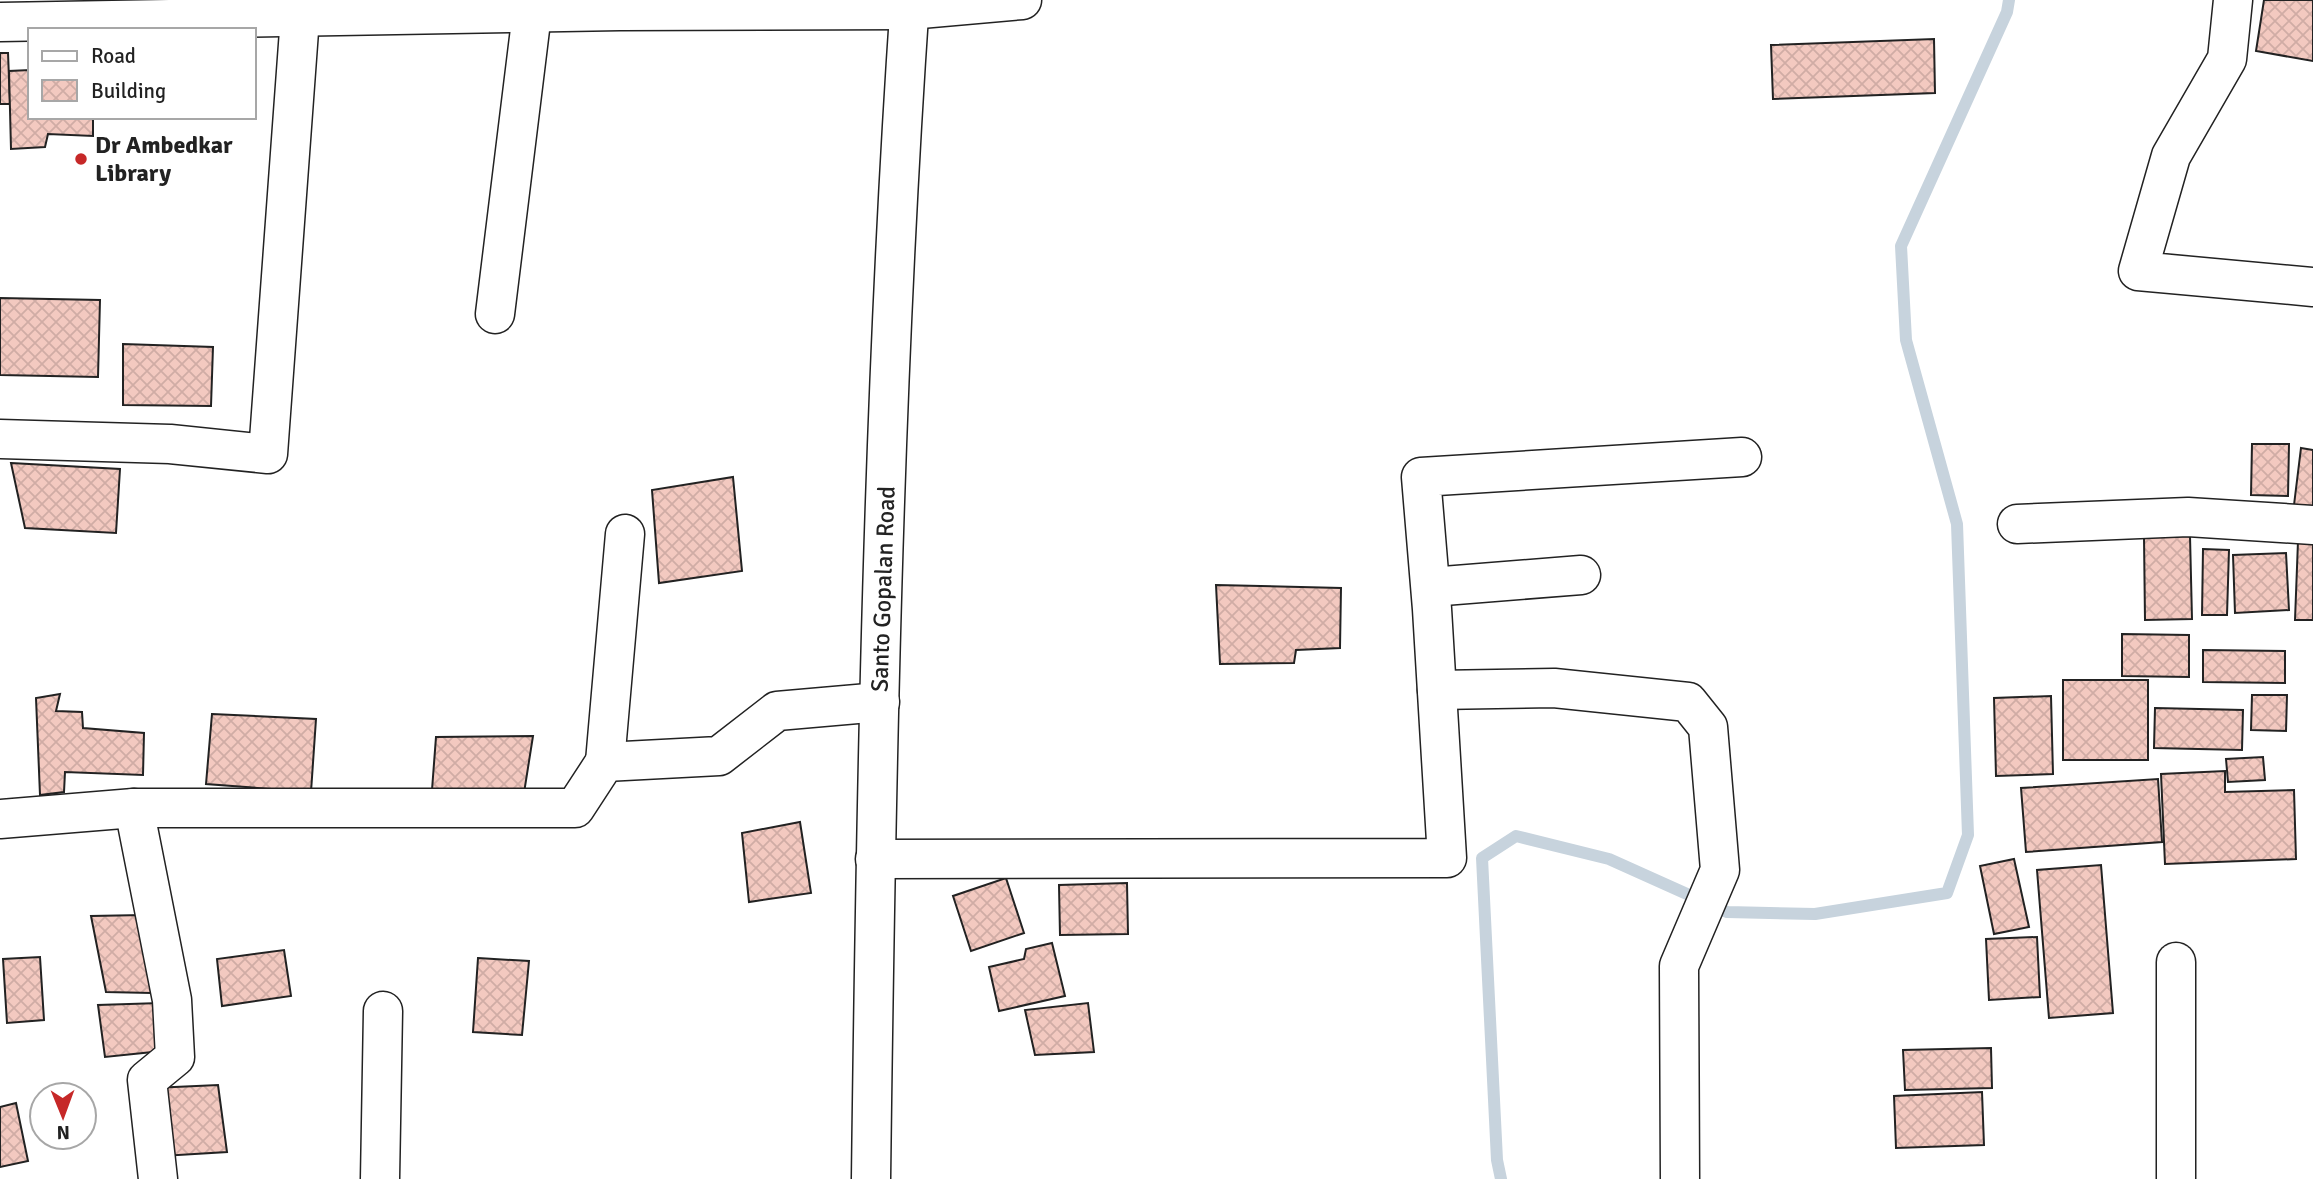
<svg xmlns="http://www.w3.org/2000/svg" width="2313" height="1179" font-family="Signika,sans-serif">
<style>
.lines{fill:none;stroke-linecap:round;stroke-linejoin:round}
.stream{stroke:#c7d3dd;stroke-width:12}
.building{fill:url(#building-cross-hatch);stroke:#222;stroke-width:2}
.minor-casing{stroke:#222;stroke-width:41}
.major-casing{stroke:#222;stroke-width:41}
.minor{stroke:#fff;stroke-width:38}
.major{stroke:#fff;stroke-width:38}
.poi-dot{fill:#c62828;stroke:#fff;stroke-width:2.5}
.labels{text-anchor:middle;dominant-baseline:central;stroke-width:5;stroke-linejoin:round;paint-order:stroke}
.poi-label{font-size:24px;font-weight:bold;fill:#222;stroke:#fff;text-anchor:start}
.street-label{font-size:24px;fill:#222;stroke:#fff}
</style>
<defs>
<pattern id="building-cross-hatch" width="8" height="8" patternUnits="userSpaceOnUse" patternTransform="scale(1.75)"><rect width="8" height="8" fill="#f3c9c0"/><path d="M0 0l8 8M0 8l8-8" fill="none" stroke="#d0aca5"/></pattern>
</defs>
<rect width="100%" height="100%" fill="#fff"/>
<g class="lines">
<path class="stream" d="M1501,1179L1497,1160L1482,858L1516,836L1609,859L1727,912L1815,914L1947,893L1968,835L1957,524L1906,340L1901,246L2007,12L2009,0"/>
</g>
<g class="building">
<path d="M2264,0H2313V61L2256,51Z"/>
<path d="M1934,39L1935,93L1773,99L1771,45Z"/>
<path d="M0,53H8L10,104H0Z"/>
<path d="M30,70V117H93V136L48,134L45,147L11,149L9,71Z"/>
<path d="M0,298L100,300L98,377L0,375Z"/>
<path d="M123,344L213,347L211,406L123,405Z"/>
<path d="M2252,444H2289L2288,496L2251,495Z"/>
<path d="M2301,448L2313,450V507L2294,505Z"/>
<path d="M11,463L120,469L116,533L25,528Z"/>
<path d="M733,477L742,571L659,583L652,490Z"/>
<path d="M2190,536L2192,619L2145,620L2144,537Z"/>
<path d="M2298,541L2313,542V620H2295Z"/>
<path d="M2203,549L2229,550L2227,615H2202Z"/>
<path d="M2286,553L2289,610L2235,613L2233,555Z"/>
<path d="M1216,585L1341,588L1340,648L1296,650L1294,663L1220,664Z"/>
<path d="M2122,634L2189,635V677L2122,676Z"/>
<path d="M2203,650L2285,651V683L2203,682Z"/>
<rect x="2063" y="680" width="85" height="80"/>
<path d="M60,694L56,711L82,712L83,728L144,733L143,775L65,772L64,792L40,795L36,698Z"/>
<path d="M2252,695H2287L2286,731L2251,730Z"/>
<path d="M2051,696L2053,774L1996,776L1994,698Z"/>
<path d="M2155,708L2243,710L2242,750L2154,748Z"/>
<path d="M212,714L316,719L311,792L206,784Z"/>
<path d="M533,736L524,793L432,790L436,737Z"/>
<path d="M2263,757L2265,780L2228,782L2226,759Z"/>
<path d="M2225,771V792L2294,790L2296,859L2165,864L2161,774Z"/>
<path d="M2158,779L2162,842L2026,852L2021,788Z"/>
<path d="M800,822L811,893L749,902L742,833Z"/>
<path d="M2014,859L2029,927L1994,934L1980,866Z"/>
<path d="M2101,865L2113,1013L2049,1018L2037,870Z"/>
<path d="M1006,878L1024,933L971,951L953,896Z"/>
<path d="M1127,883L1128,934L1060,935L1059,885Z"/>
<path d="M143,915L151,993L106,992L91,916Z"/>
<path d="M2037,937L2040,997L1989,1000L1986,939Z"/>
<path d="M1052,943L1065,996L999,1011L989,967L1024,959L1026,949Z"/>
<path d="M284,950L291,996L222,1006L217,959Z"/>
<path d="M40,957L44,1020L7,1023L3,959Z"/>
<path d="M478,958L529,961L522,1035L473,1032Z"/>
<path d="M160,1003L162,1051L105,1057L98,1005Z"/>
<path d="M1088,1003L1094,1052L1035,1055L1025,1010Z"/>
<path d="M1991,1048L1992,1088L1905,1090L1903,1050Z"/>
<path d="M218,1085L227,1152L162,1156L153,1088Z"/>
<path d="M1982,1092L1984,1145L1896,1148L1894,1096Z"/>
<path d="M16,1103L28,1161L0,1167V1107Z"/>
</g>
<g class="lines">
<defs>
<g id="minor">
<path d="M2233,0L2227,59L2171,156L2138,271L2313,287"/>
<path d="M0,22L620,11L909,10L1022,0"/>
<path d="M495,314L532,13L528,0"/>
<path d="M0,439L170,444L268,454L300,17"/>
<path d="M2017,524L2188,517L2313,525"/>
<path d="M1431,587L1581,575"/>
<path d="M1437,690L1554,688L1688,702L1708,727L1720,870L1679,966L1680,1179"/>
<path d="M605,762L625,534"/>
<path d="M134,808L172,1000L175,1057L147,1080L158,1179"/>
<path d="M0,819L134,808H575L605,762L719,756L777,711L880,702"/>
<path d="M875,859L1447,858L1432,609L1421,477L1742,457"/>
<path d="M380,1179L383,1011"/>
<path d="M2176,1179V962"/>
</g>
<path id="major" d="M871,1179C876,786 883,392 910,0"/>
</defs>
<use href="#minor" class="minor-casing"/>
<use href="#major" class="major-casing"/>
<use href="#minor" class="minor"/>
<use href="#major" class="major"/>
</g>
<circle class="poi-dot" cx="81" cy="159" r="7"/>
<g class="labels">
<g class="poi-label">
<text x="95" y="145">Dr Ambedkar<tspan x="95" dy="28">Library</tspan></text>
</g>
<g class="street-label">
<text transform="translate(883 589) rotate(-88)">Santo Gopalan Road</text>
</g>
</g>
<rect x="28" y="28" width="228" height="91" fill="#ffffff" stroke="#a7a7a7" stroke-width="2"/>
<rect x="42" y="51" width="35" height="10" fill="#ffffff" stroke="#a7a7a7" stroke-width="2"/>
<text x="91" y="63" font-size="21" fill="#222222">Road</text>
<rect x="42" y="80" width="35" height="21" fill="url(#building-cross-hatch)" stroke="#a7a7a7" stroke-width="2"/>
<text x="91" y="98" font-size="21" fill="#222222">Building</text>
<g transform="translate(63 1116) rotate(179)"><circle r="33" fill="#ffffff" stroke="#a7a7a7" stroke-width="2"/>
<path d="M0-5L12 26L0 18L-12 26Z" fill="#c62828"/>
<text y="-10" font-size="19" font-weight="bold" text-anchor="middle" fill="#222222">N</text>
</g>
</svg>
